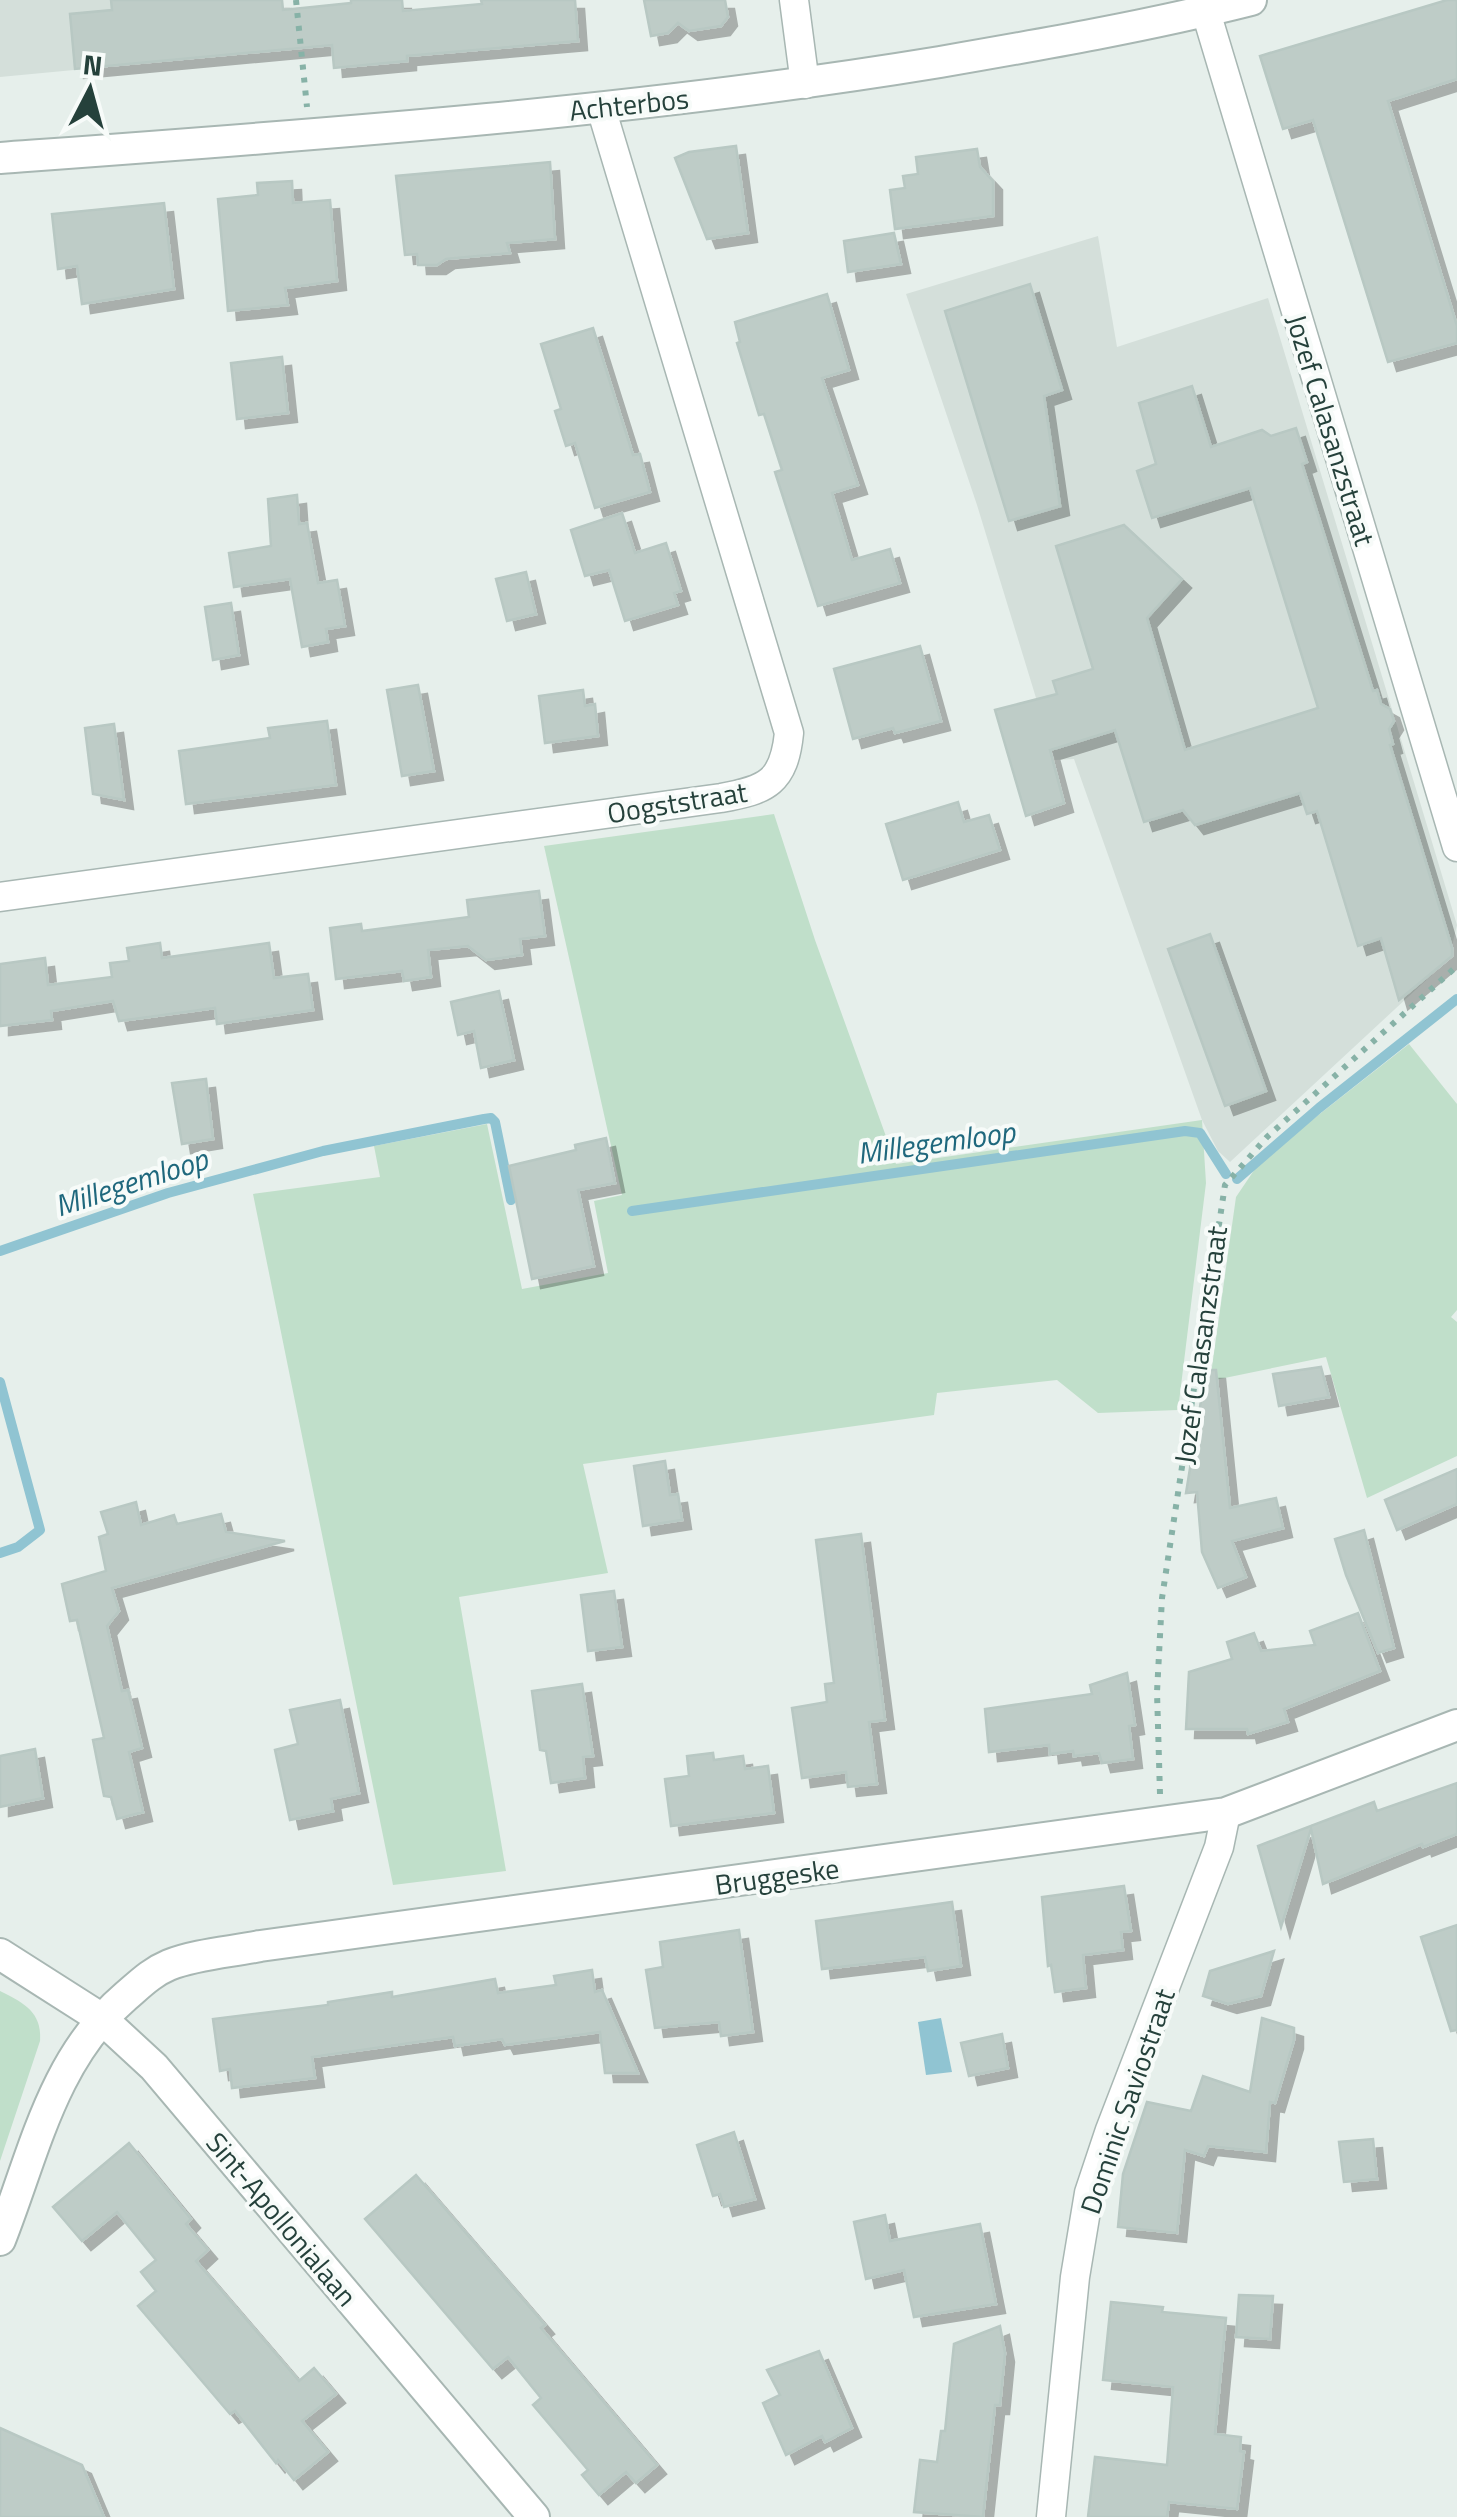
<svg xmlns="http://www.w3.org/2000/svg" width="1457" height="2517" font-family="'Titillium Web',sans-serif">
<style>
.built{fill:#d4dfda}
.green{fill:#c0dfca}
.water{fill:#90c4d2}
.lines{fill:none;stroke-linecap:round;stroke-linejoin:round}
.stream{stroke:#90c4d2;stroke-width:10}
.building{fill:#beccc7;stroke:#b8c8c3;stroke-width:2.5;filter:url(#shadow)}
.minor-casing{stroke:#a8b7b3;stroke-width:31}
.tertiary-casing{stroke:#a8b7b3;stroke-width:34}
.path{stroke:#87b2a7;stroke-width:6;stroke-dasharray:5 8;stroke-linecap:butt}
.minor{stroke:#fff;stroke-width:28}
.tertiary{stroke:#fff;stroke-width:30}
.labels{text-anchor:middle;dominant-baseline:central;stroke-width:8;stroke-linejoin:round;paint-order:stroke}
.street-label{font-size:28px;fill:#25413b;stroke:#f7fbf9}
.water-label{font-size:30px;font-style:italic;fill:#1f687d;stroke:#f7fbf9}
</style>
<defs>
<filter id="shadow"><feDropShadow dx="9" dy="9" stdDeviation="0" flood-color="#0004"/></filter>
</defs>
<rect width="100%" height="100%" fill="#e6efeb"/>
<g class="built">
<path d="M0,0H282L286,50L0,77Z"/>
<path d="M1098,236L1117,347L1268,298L1457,925L1449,959L1230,1162L1218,1151L1202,1120L1074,759L1055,760L977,505L906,294Z"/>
</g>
<g class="green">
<path d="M774,814L815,940L896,1164L1202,1120L1206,1183L1178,1410L1098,1413L1057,1380L937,1393L934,1415L583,1464L608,1573L459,1597L506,1871L393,1885L253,1194L380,1177L374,1146L487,1124L522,1289L608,1273L594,1201L622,1195L544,846Z"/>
<path d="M1409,1044L1457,1104V1310L1451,1317L1457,1322V1456L1367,1498L1326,1357L1210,1381L1236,1197L1261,1160Z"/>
<path d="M0,1991C24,2003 42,2012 40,2041L0,2161Z"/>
</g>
<path class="water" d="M941,2018L952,2072L926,2075L918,2022Z"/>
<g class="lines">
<g class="stream">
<path d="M1237,1179L1319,1108L1457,999"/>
<path d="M632,1211L1185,1131L1200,1133L1226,1174"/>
<path d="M0,1251L168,1193L323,1151L484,1119L491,1118L495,1122L511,1200"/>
<path d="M0,1382L40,1530L18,1547L0,1553"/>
</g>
</g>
<g class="building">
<path d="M111,0H282L283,10L351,3V0H402L403,11L482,4L481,0H575L578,41L407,56V61L334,68L332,45L75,69L70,14L112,10Z"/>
<path d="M644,0H725L728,17L721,26L689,31L678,23L668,33L651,36Z"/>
<path d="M1447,0H1457V79L1388,101L1457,326V343L1388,362L1313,120L1283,129L1260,56Z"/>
<path d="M736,146L748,233L707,239L675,158L689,152Z"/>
<path d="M977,149L980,167L993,181V216L895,229L890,190L905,188L903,176L918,174L916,157Z"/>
<path d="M550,162L555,239L507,243L510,253L446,259L437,265H418L417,254L405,255L396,176Z"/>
<path d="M292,181L293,203L330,200L337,281L285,288L288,305L228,311L218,199L258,195L257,183Z"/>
<path d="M164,203L174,289L82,304L77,266L58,269L52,214Z"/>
<path d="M894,233L901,264L848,272L844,241Z"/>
<path d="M1030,284L1062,390L1044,396L1060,506L1009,521L945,311Z"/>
<path d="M827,294L849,370L822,378L858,485L832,493L852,560L890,549L900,583L818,606L775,472L782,470L764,414L759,415L737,343L740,342L735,322Z"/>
<path d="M593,328L633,455L640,454L650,492L595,508L575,443L566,446L555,411L561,409L541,344Z"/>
<path d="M282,357L288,413L237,419L231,363Z"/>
<path d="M1192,386L1211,447L1262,430L1271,436L1296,428L1307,462L1302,464L1373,691L1377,690L1381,704L1390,709L1394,721L1389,729L1393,744L1390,745L1452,948V956L1399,1000L1381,938L1358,946L1317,811L1307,814L1300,793L1195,825L1183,810L1144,822L1115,730L1050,750L1064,803L1026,816L995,710L1057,694L1053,681L1093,669L1056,546L1124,525L1182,579L1147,618L1185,750L1318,708L1250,488L1152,518L1137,471L1156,464L1139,403Z"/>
<path d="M297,495L299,524L307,523L318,583L337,580L345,626L326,629L328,642L302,647L290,579L234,587L229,553L271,546L268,499Z"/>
<path d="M622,513L635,553L666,543L681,591L674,593L678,605L625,621L609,570L585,576L571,530Z"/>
<path d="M526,572L536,614L507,621L496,579Z"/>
<path d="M231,603L239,655L213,660L205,607Z"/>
<path d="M920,646L941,721L895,733L893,728L853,739L834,669Z"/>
<path d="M418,685L434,771L402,776L387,690Z"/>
<path d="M583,690L585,706L595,704L598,736L545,743L539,696Z"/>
<path d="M327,721L336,785L186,804L179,751L270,738L268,728Z"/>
<path d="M114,724L124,800L93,794L85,728Z"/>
<path d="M958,802L964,822L989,815L1000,850L903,880L886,824Z"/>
<path d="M539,891L545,936L520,939L522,955L486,960L468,946L428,950L431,977L404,981L402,971L336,979L330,928L361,924L362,931L469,917L467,900Z"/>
<path d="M1210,934L1266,1091L1225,1106L1168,949Z"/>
<path d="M160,943L162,958L269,943L274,978L308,974L313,1010L217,1024L215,1008L119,1021L113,1001L51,1011L52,1020L0,1026V964L45,958L48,985L112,977L110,963L129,961L127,948Z"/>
<path d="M499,991L514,1060L481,1068L474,1031L458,1035L451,1002Z"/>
<path d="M206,1079L213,1139L182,1144L172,1083Z"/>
<path d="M606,1138L615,1183L578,1190L594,1266L532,1279L509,1166L576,1150L575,1145Z"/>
<path d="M1321,1367L1329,1397L1279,1406L1273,1374Z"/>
<path d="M1206,1370H1216L1230,1508L1276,1498L1283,1528L1232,1541L1246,1577L1218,1588L1202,1552L1197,1492L1186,1493Z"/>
<path d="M665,1461L670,1495L678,1494L682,1520L643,1526L634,1466Z"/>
<path d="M1457,1469V1504L1397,1530L1385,1500Z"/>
<path d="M136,1502L141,1525L174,1515L177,1524L221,1514L226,1532L285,1541L112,1588L119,1611L107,1626L122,1691L128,1690L142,1748L129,1752L143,1812L117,1819L111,1797L104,1796L93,1740L104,1738L77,1620L70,1621L62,1584L106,1571L99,1537L108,1534L101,1512Z"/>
<path d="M1364,1530L1394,1648L1378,1653L1346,1575L1335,1539Z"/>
<path d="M861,1534L885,1720L869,1722L877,1784L848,1787L846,1772L802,1778L792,1708L827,1702L825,1684L834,1683L816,1540Z"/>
<path d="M614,1591L622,1647L588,1651L581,1595Z"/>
<path d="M1358,1613L1380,1671L1284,1709L1288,1722L1248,1734L1247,1729H1186L1189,1672L1232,1659L1227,1642L1254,1633L1261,1651L1315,1645L1310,1631Z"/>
<path d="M1127,1673L1135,1725L1129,1726L1133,1759L1102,1763L1099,1753L1074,1756L1073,1751L1050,1754L1049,1745L989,1752L985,1709L1092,1694L1090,1685Z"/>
<path d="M582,1684L593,1756L583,1757L585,1778L551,1783L546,1751L540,1750L532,1691Z"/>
<path d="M340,1700L359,1793L331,1799L333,1811L290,1820L275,1750L298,1744L290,1710Z"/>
<path d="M35,1749L43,1798L0,1807V1756Z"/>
<path d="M713,1753L714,1760L743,1756L745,1769L768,1766L774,1813L671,1826L665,1779L689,1776L687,1756Z"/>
<path d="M1457,1783V1834L1423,1847L1422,1844L1323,1884L1311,1829L1281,1927L1258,1846L1374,1802L1377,1811Z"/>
<path d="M1124,1886L1131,1931L1121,1932L1123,1950L1083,1955L1086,1988L1055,1992L1051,1965L1048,1966L1042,1897Z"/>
<path d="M952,1902L961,1966L928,1971L925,1957L822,1969L816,1921Z"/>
<path d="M1457,1925V2030L1451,2031L1421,1937Z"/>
<path d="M739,1930L753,2032L721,2036L719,2022L655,2028L646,1970L663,1967L660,1942Z"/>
<path d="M1274,1951L1261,1996L1228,2004L1203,1996L1210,1971Z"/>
<path d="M592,1970L595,1992L602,1990L638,2073H605L600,2032L505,2045L502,2039L455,2046L453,2037L312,2057L315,2078L232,2088L230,2069L220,2071L213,2019L328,2005V2002L392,1992V1997L495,1979L498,1993L556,1985L554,1976Z"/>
<path d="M1262,2018L1294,2028V2040L1275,2103L1270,2102L1266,2152L1208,2146L1204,2156L1185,2150L1177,2233L1118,2227L1123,2174L1147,2102L1191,2111L1203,2076L1250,2092Z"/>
<path d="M1002,2034L1008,2068L969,2076L961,2043Z"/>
<path d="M734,2132L755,2199L724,2207L720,2194L713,2196L697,2145Z"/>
<path d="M1373,2139L1377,2179L1344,2182L1339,2142Z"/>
<path d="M129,2143L191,2219L186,2224L208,2250L196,2261L299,2381L314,2368L336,2394L302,2421L328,2452L294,2480L278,2460L276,2463L235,2411L230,2414L138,2306L156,2291L141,2272L156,2260L117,2212L82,2241L53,2207Z"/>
<path d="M416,2175L545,2325L541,2328L657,2465L636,2483L626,2472L599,2495L582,2475L588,2470L533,2405L541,2398L508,2357L493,2369L365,2219Z"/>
<path d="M885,2215L890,2241L980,2224L996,2304L914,2317L904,2270L866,2279L854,2222Z"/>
<path d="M1239,2295L1273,2296L1270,2339L1236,2337Z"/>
<path d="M1111,2302L1163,2307L1162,2312L1226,2318L1215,2434L1241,2437L1240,2451L1244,2452L1237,2509L1169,2502L1167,2517H1088L1095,2457L1167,2465L1173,2387L1103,2380Z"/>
<path d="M1000,2326L1005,2353L1000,2405H995L983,2517L914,2512L920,2460L937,2462L941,2431H945L954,2344Z"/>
<path d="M819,2351L852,2428L825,2442L822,2436L786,2455L763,2403L780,2395L767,2370Z"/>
<path d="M0,2428L82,2465L104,2517H0Z"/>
</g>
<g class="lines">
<defs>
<g id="minor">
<path d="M794,0L805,84"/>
<path d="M1206,12L1457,847"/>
<path d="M0,897L721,798C767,790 784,782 789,733L601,108"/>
<path d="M1051,2517L1075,2277L1089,2193L1110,2130L1219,1847L1226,1813"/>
</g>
<g id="tertiary">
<path d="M0,158C314,135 629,113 940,62C1044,44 1148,26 1251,0"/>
<path d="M0,1954L102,2019L154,2067L534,2517"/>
<path d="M0,2240C34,2154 52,2059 126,1996C140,1984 152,1972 169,1965C197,1954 231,1952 260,1946L1226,1813L1457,1725"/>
</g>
</defs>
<use href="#minor" class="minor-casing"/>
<use href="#tertiary" class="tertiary-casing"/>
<g class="path">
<path d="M296,0L307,107"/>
<path d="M1160,1794L1157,1692L1162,1598L1225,1185L1267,1137L1457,966"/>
</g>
<use href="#minor" class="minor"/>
<use href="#tertiary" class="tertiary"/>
</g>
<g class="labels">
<g class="street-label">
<text transform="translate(629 104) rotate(-6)">Achterbos</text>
<text transform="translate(1331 430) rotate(73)">Jozef Calasanzstraat</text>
<text transform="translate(677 802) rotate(-9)">Oogststraat</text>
<text transform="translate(1200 1345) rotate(-82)">Jozef Calasanzstraat</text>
<text transform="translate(777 1876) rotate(-8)">Bruggeske</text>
<text transform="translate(1127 2101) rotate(-71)">Dominic Saviostraat</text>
<text transform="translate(282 2219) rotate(50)">Sint-Apollonialaan</text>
</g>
<g class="water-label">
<text transform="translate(936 1142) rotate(-8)">Millegemloop</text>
<text transform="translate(131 1182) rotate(-18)">Millegemloop</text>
</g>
</g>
<g transform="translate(90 90) rotate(6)" stroke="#f7fbf9" stroke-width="8" paint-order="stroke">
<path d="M0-8L18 38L0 25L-18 38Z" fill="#25413b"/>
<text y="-15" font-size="28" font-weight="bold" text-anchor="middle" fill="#25413b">N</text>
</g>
</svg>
